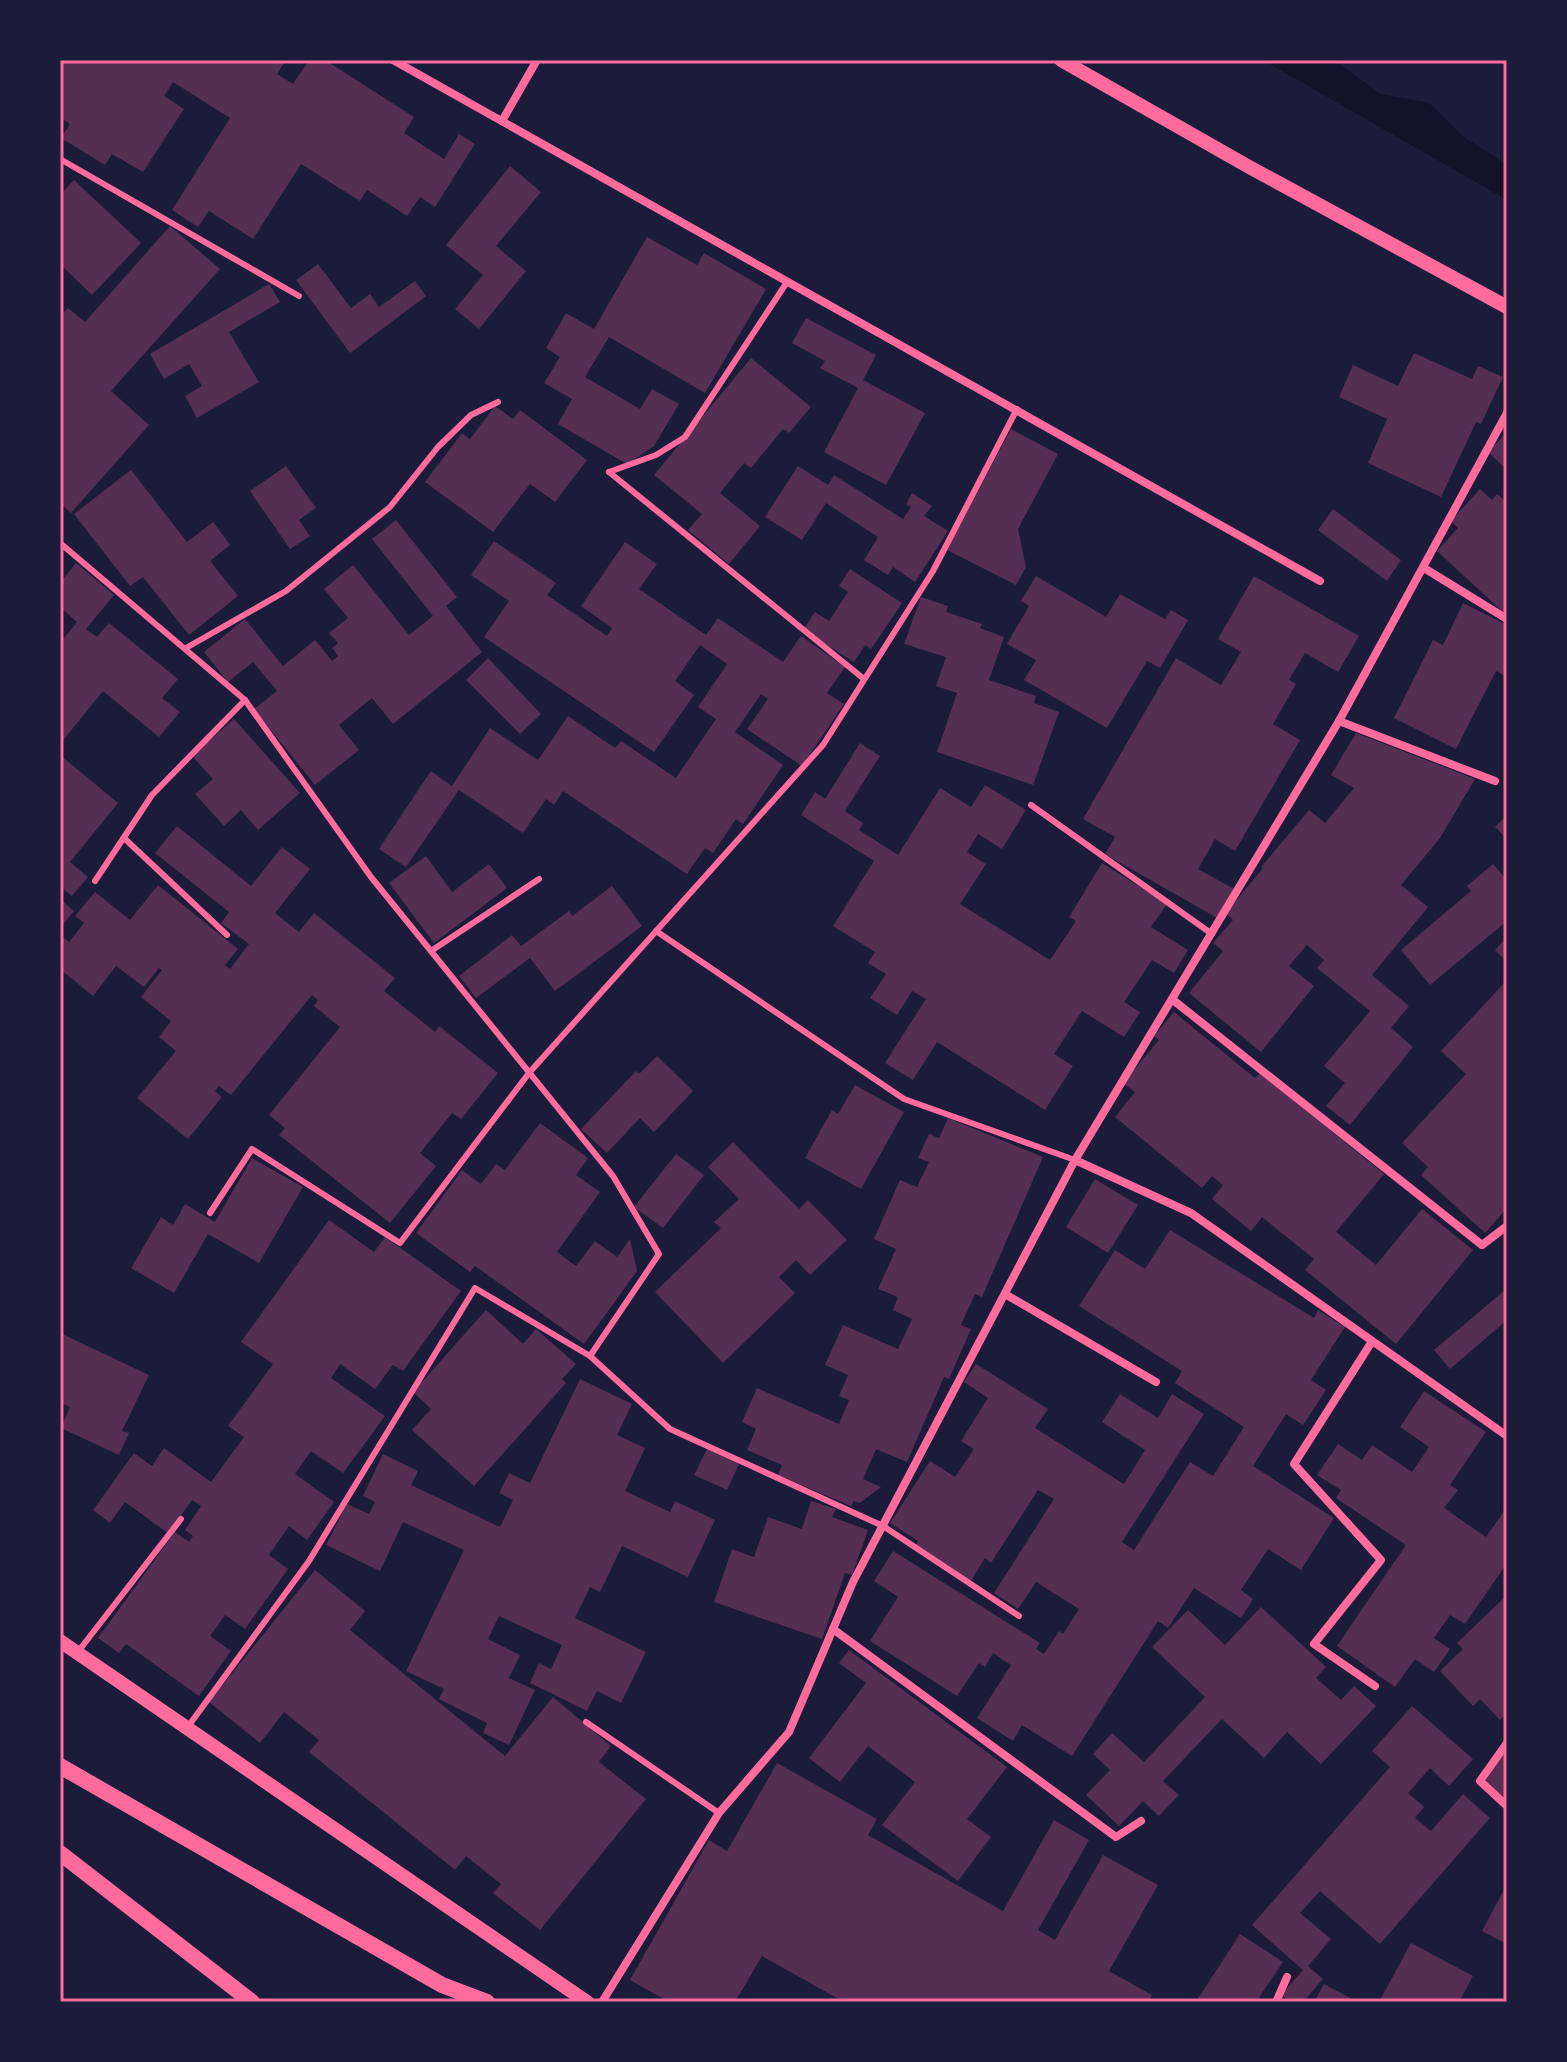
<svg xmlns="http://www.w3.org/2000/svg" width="1567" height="2062" font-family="'Fira Sans',sans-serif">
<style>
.water{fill:#12122b}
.building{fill:#542f53}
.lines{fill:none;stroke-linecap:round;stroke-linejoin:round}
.service{stroke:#ff6b9d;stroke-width:6}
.minor{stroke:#ff6b9d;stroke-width:8}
.tertiary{stroke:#ff6b9d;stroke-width:14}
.secondary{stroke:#ff6b9d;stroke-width:16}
.neatline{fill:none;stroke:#ff6b9d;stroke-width:3}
</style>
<rect width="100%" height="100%" fill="#1b1b3a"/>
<path class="water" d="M1263,60H1334L1381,94L1429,103L1464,137L1507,165V200Z"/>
<g class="building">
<path d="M60,60H286L277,74L293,84L309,60H325L414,117L404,133L444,159L459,134L475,144L435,207L420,197L407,216L367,190L360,201L301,164L253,239L209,211L198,227L172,210L230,118L173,82L164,96L184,109L143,172L112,154L105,165L61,138L70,124L60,117Z"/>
<path d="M510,166L541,192L496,246L526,271L479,329L455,309L483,275L446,245Z"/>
<path d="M74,180L141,243L92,295L60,264V195Z"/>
<path d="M170,226L220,269L111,391L149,425L71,513L60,503V316L68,308L85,322Z"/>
<path d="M647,237L697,265L704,253L766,289L705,393L609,337L585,377L640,409L652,389L679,404L654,446L627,464L558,424L572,399L544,383L560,357L546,348L566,313L594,329Z"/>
<path d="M318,264L351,308L370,294L379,307L415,281L426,296L350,353L296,280Z"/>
<path d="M269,284L280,302L229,332L259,382L197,418L185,396L202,386L189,364L164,379L150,354Z"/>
<path d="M806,318L876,355L863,380L925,413L886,485L824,452L858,388L820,368L825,361L792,343Z"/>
<path d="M1414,353L1472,379L1478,366L1503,377L1481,424L1476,422L1441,497L1368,463L1387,419L1339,397L1353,365L1398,386Z"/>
<path d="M751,358L811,407L789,433L783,429L751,468L744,463L720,493L760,526L729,564L688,530L702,514L654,475Z"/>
<path d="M495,406L513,419L520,410L587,460L555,502L530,484L493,532L425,482L462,433L470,439Z"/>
<path d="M1011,429L1058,454L1018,529L1026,567L1016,585L947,550Z"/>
<path d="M1507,432V470L1488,452Z"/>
<path d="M286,466L316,508L299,520L310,536L290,549L250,491Z"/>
<path d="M798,466L828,485L834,475L903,519L911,507L906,504L912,493L932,506L924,516L948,531L915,582L893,567L888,575L864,560L878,537L826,503L802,540L765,517Z"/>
<path d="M131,470L187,542L213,522L230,545L210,561L238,596L189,635L143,577L130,586L74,514Z"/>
<path d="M1480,489L1492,500L1497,494L1507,502V607L1503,612L1437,551L1458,528L1451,521Z"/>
<path d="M1333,509L1401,560L1387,581L1318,530Z"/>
<path d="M396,520L457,597L446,606L482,652L393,724L372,698L339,725L359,750L315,785L254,709L277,691L253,662L228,682L204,652L245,619L283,666L315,640L332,661L338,656L332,648L338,643L329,633L348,618L324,589L353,565L409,635L433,616L372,539Z"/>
<path d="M494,541L556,583L547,595L607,636L612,628L581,606L625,542L657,564L639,589L706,635L718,618L783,662L801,636L845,667L827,693L844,704L802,766L747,729L768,699L761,694L735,732L783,765L743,824L736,819L713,853L705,848L687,874L563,791L554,805L546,799L523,833L459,790L406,867L379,849L431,771L452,786L490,728L538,760L568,716L615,748L621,741L676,778L716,719L698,707L727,664L700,645L675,681L694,695L654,752L484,637L509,601L471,575Z"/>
<path d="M76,563L114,595L86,629L97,637L109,623L178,679L162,698L180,712L159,737L103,691L60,744V643L77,622L60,607V583Z"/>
<path d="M850,569L902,603L871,649L865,645L854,662L803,630L815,612L829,621L848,592L839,586Z"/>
<path d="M1036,576L1106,617L1120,594L1165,619L1171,610L1188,620L1160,668L1147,661L1107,728L1024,680L1036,660L1007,644L1029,606L1021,601Z"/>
<path d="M1254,576L1359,636L1338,672L1305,653L1289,680L1296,684L1273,724L1300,740L1235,851L1215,839L1198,869L1234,889L1217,918L1105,854L1115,837L1083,819L1176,658L1221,685L1241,652L1218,639Z"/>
<path d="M921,597L948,606L946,612L982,624L980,628L1004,637L989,680L1036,696L1034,703L1059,712L1033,785L937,752L957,693L936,686L946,657L904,644Z"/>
<path d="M1463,603L1507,625V677L1496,671L1456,749L1394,718L1433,640L1443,645Z"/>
<path d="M488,658L541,714L520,734L466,680Z"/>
<path d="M234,719L300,793L258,830L241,810L224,826L195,794L213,779L192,756Z"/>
<path d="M1356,733L1475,779L1440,838L1401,885L1428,907L1372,975L1409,1006L1391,1028L1413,1047L1350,1125L1326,1106L1345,1083L1324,1066L1370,1011L1317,968L1324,960L1307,945L1289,966L1314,986L1261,1052L1189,993L1223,951L1213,943L1233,920L1226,913L1263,868L1261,867L1309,810L1325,823L1354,788L1331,775Z"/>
<path d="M860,743L880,756L845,811L863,823L859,830L898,855L940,788L971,807L985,785L1026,810L1002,849L978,834L967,852L986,864L960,904L1050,960L1076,921L1069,917L1102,863L1167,904L1151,927L1188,950L1174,973L1152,960L1124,1002L1140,1012L1124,1037L1082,1011L1054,1054L1073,1066L1045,1110L937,1042L913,1080L885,1063L926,999L912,991L897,1015L870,998L886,974L868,963L875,952L833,926L874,861L801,815L815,792L825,799Z"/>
<path d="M60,755L118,803L70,862L88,877L72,896L60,886Z"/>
<path d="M1507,815V839L1495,827Z"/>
<path d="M177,826L251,886L282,847L310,869L275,913L299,932L314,913L395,978L384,991L435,1032L439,1026L498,1073L461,1119L452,1113L420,1153L436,1166L390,1223L279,1135L285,1128L269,1115L340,1027L314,1006L318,1000L312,995L231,1095L219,1086L215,1091L222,1097L188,1139L137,1098L176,1051L159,1037L171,1021L141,997L162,970L159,968L144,987L116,966L93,996L60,969V935L69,942L84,923L75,916L95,892L130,920L158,885L238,949L225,965L230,969L249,944L221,923L229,912L155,853Z"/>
<path d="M426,856L452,892L489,864L507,888L434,943L389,883Z"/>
<path d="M1493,864L1507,880V921L1430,985L1401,950L1471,891L1467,886Z"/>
<path d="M612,886L642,926L555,991L530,958L476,998L459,976L512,935L521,946L569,911L572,916Z"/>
<path d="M60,899L74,911L60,928Z"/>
<path d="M1507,937V962L1495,950Z"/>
<path d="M1507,980V1208L1485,1233L1421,1175L1428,1167L1402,1143L1466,1074L1441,1051Z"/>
<path d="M1174,1012L1255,1078L1260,1073L1384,1174L1336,1232L1376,1265L1422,1209L1473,1250L1396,1344L1305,1270L1314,1259L1262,1217L1251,1231L1212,1199L1223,1185L1212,1176L1202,1188L1115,1117L1135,1092L1123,1083L1159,1040L1154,1036Z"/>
<path d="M657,1056L693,1091L654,1132L640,1118L607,1153L581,1129L636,1071L639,1074Z"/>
<path d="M855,1085L904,1112L861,1189L805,1158L832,1110L838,1114Z"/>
<path d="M948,1118L1043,1157L982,1297L975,1294L961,1325L971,1329L949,1379L944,1377L907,1462L876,1449L863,1479L881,1487L860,1503L854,1501L851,1506L778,1475L782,1465L747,1450L756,1429L742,1422L757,1388L839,1424L849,1400L839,1396L848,1375L825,1365L843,1325L898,1349L912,1319L893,1310L898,1297L878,1289L896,1249L874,1239L900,1180L917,1187L929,1162L918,1158L929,1134L939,1138Z"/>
<path d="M540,1123L588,1158L576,1175L600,1192L557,1252L576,1266L595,1241L617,1257L630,1239L637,1271L584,1344L475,1266L470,1272L416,1233L462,1170L481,1184L496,1164L505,1170Z"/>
<path d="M733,1142L799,1209L808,1200L847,1240L810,1275L796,1260L779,1277L795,1293L723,1363L655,1292L721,1228L714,1222L739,1199L708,1167Z"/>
<path d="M676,1154L704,1175L663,1228L634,1207Z"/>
<path d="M252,1158L303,1187L259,1263L208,1234L174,1293L131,1268L161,1217L173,1225L185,1204L215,1222Z"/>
<path d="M1095,1179L1138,1205L1108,1253L1066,1227Z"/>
<path d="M329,1220L374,1252L385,1237L461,1291L403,1371L393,1365L375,1389L340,1364L331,1378L385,1416L343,1473L311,1451L295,1474L334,1502L307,1540L289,1526L269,1555L288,1569L245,1629L225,1615L210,1636L231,1651L199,1696L126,1644L119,1653L98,1638L175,1532L189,1542L193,1536L185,1530L201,1506L192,1500L168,1533L125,1502L110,1523L93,1510L134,1453L152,1466L164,1448L211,1482L244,1437L228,1426L273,1364L241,1342Z"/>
<path d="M1170,1230L1314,1318L1318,1310L1345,1327L1311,1380L1326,1390L1303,1425L1286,1414L1253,1466L1334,1518L1301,1570L1268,1549L1241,1590L1253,1599L1241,1618L1194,1588L1168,1628L1158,1621L1072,1756L1022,1725L1013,1741L977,1718L1011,1665L993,1653L985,1667L979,1663L957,1696L870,1641L898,1597L874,1581L893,1551L1040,1643L1036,1649L1044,1654L1059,1631L1063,1634L1079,1609L1036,1582L1018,1609L994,1593L1054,1499L1038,1490L991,1563L985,1558L971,1581L915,1546L918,1541L890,1523L930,1461L955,1477L974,1449L961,1441L988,1398L964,1382L976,1364L1048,1409L1035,1428L1124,1484L1145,1450L1102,1422L1120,1394L1158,1418L1172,1394L1204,1414L1122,1542L1134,1550L1190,1462L1213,1476L1244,1427L1175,1383L1182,1371L1079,1306L1115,1250L1145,1269Z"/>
<path d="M1505,1290L1507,1320L1450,1369L1434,1350Z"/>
<path d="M486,1310L523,1344L536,1329L576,1364L562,1379L566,1383L474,1486L412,1430L431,1409L413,1392Z"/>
<path d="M60,1333L149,1375L122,1431L129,1433L119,1455L61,1428L70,1407L60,1402Z"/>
<path d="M580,1379L632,1404L617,1435L645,1448L625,1491L670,1512L675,1501L715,1520L688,1577L622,1546L600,1592L590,1587L575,1618L646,1652L621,1703L597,1691L587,1711L530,1683L539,1663L551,1669L562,1645L499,1616L488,1639L520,1655L509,1678L535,1690L509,1745L483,1733L487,1723L439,1699L444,1689L406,1671L464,1550L403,1522L380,1571L326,1545L347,1504L369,1514L375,1502L363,1496L383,1454L418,1471L411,1485L500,1527L513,1500L499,1493L509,1473L530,1483Z"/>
<path d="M1424,1391L1486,1432L1450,1485L1458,1490L1444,1508L1486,1537L1507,1507V1563L1465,1624L1450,1615L1434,1638L1450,1649L1434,1672L1415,1659L1395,1687L1337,1646L1406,1545L1336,1498L1341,1490L1317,1475L1338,1444L1362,1460L1372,1445L1412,1472L1429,1447L1400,1427Z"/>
<path d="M707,1449L739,1464L727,1490L694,1475Z"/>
<path d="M811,1501L836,1509L832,1517L868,1530L852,1575L845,1573L822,1639L714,1602L732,1549L754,1557L768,1517L802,1529Z"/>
<path d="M315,1570L365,1611L350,1630L505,1756L553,1697L611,1746L599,1762L646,1799L540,1930L493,1893L501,1884L466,1856L455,1870L309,1752L319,1740L284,1712L260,1743L209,1702Z"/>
<path d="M1507,1595V1713L1500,1720L1480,1699L1473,1706L1440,1671L1463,1649L1457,1643Z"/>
<path d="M1261,1607L1326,1667L1316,1678L1341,1700L1354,1686L1376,1706L1321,1764L1287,1732L1264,1758L1222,1719L1163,1781L1179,1795L1159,1816L1143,1801L1119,1826L1086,1795L1110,1770L1093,1754L1112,1733L1144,1762L1205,1697L1152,1647L1188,1610L1225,1645Z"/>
<path d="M849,1650L1007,1767L967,1819L991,1837L958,1881L882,1825L915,1782L868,1746L840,1782L809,1758L866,1683L839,1663Z"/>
<path d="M1412,1706L1473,1759L1449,1786L1430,1768L1408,1793L1424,1807L1415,1818L1431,1831L1463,1794L1490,1818L1380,1944L1320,1891L1300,1913L1331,1939L1308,1966L1323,1979L1303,2002H1290L1281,1995L1303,1970L1252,1925L1390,1767L1372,1751Z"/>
<path d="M1507,1749V1799L1484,1783Z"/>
<path d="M777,1763L877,1819L868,1835L1003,1911L1054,1820L1089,1840L1038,1930L1055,1940L1103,1855L1158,1885L1109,1971L1152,1995L1148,2002H844L762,1956L735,2002H669L630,1980L709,1840L727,1851Z"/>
<path d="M1507,1884V1944L1482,1931Z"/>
<path d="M1240,1934L1283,1962L1256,2002H1200L1197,2000Z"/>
<path d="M1411,1943L1473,1976L1459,2002H1379Z"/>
<path d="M1324,1984L1352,1999L1357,2002H1314Z"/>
</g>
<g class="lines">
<g class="service">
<path d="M60,159L299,296"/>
<path d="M609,472L864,679"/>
<path d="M609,472L656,455L685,437L787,282"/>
<path d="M60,543L245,700L371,877L613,1176L659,1254L590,1356L670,1429L883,1526L1019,1616"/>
<path d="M186,648L286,591L390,507L438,447L471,415L498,402"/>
<path d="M1031,805L1212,934"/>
<path d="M124,838L227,935"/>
<path d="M95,881L152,795L245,700"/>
<path d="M656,931L904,1099L1075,1160"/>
<path d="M431,951L539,879"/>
<path d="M210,1213L252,1149L400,1243L529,1073L823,745L933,571L1017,409"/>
<path d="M77,1653L181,1519"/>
<path d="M586,1722L719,1813"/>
<path d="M187,1728L309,1561L475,1288L590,1356"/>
</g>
<g class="minor">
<path d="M393,60L1320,581"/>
<path d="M502,121L537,60"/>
<path d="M1424,568L1507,619"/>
<path d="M1339,721L1495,781"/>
<path d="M1173,1000L1482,1245L1507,1226"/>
<path d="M1075,1160L1191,1213L1507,1436"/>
<path d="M1005,1294L1156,1382"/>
<path d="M1371,1343L1294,1464L1381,1560L1314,1644L1375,1686"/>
<path d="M833,1629L1116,1837L1141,1821"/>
<path d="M1507,1743L1480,1781L1507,1806"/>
<path d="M602,2002L719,1813L789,1732L853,1582L1075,1160L1339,721L1507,413"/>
<path d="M1276,2002L1287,1977"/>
</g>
<g class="tertiary">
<path d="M1061,60L1251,168L1507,307"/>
<path d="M60,1641L587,2002"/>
</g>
<g class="secondary">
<path d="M60,1766L442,1985L487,2002"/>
<path d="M60,1853L252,2002"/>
</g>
</g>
<rect width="1567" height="2062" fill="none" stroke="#1b1b3a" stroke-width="124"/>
<rect x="62" y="62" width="1443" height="1938" class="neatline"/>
</svg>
